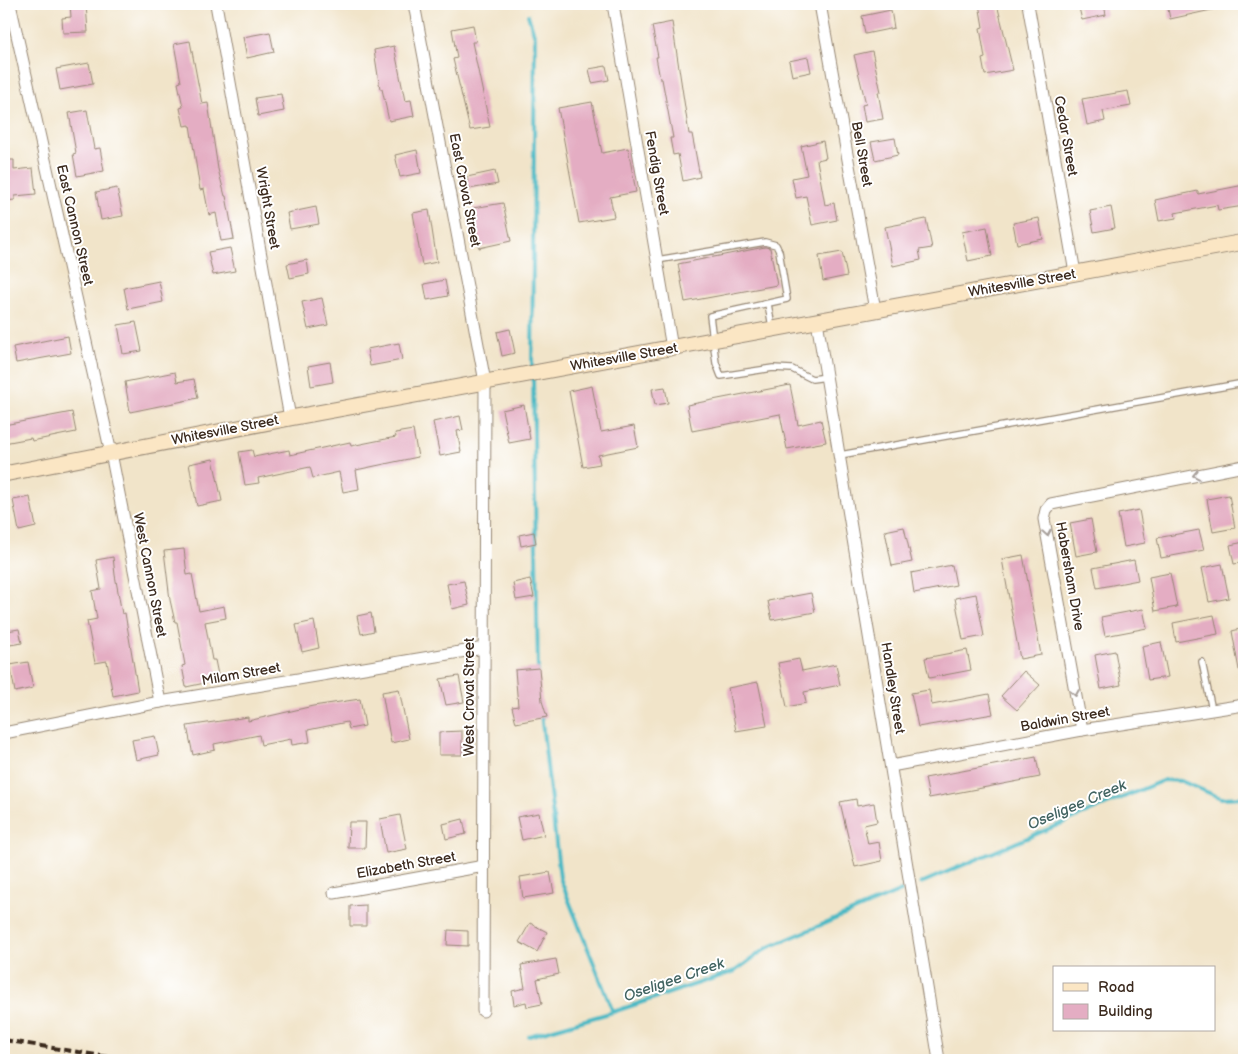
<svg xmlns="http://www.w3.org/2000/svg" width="1248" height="1064" font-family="'Balsamiq Sans',sans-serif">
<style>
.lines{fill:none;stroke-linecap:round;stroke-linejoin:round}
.stream{stroke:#4bb9c5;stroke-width:4}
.building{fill:#e4adc3}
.service-casing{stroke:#968774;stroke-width:8}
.minor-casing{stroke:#968774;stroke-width:13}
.secondary-casing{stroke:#968774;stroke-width:17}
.service{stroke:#fff;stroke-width:5.5}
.minor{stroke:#fff;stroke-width:11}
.secondary{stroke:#fbe6c4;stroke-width:15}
.rail{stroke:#3b2a1e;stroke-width:4;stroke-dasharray:8 4;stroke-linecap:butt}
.oneway{stroke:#a79f9a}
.labels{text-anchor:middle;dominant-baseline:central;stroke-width:4;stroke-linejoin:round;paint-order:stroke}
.street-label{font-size:14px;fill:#3b2a1e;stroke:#fff}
.water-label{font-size:15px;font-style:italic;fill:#416361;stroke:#fff}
</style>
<rect width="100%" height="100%" fill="#fff"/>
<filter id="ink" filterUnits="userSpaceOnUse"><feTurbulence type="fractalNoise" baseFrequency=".02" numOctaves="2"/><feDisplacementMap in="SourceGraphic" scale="10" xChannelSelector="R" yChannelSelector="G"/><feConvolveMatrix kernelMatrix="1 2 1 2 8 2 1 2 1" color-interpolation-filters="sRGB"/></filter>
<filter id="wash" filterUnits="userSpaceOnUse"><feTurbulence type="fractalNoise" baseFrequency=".0096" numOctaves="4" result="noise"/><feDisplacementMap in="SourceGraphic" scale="20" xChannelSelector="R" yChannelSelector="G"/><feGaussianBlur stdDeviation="1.12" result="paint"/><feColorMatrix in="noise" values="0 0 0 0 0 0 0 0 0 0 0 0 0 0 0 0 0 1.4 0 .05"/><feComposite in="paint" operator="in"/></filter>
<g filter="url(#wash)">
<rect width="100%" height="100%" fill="#f1e4c9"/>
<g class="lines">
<g class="stream">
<path d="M528,15L535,37L532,369"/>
<path d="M533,376L538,671"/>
<path d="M541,713L560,878L613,1012"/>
<path d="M921,883L1164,780L1181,781L1221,798L1244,797"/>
<path d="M529,1036L613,1012L735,971L767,948L901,891"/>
</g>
</g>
<g id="blocks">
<g class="building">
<path d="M70,4H86L88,32L63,33L62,18L71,17Z"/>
<path d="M979,4H997L1013,70L985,75L982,59L985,58L980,28L983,27Z"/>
<path d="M1078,4H1104L1106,15L1082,20Z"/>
<path d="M1167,4H1216V9L1170,19Z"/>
<path d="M891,10L894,28L865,34L862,16Z"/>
<path d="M672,22L689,134H692L700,177L683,181L678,154L673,155L670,138H673L662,79H660L656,57H658L652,26Z"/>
<path d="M473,25L476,42H472L490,127L470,130L453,59L457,58L452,29Z"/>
<path d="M270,32L274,52L247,58L243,37Z"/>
<path d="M190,41L202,104L208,103L218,169L225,196H226L234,239L221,241L216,213L209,215L204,189L200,190L190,125L184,126L180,108L183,107L178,83L181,82L174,44Z"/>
<path d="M394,46L405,101L411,100L414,116L389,121L382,89H380L374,50Z"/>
<path d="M872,51L881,92H878L883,119L865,122L862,105L866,104L854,55Z"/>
<path d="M808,57L811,72L792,76L789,61Z"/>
<path d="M89,63L93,84L60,90L56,69Z"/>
<path d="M606,66L609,80L592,83L589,69Z"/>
<path d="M1128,91L1131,106L1103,111L1105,121L1087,125L1082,99Z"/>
<path d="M281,94L284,111L258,116L255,98Z"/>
<path d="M592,102L602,153L628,148L636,192L610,197L614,217L579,223L558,108Z"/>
<path d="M87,110L94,149L100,148L104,171L77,176L73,154L76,153L69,113Z"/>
<path d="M895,138L898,155L875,160L871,142Z"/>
<path d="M823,141L826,158L817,160L825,205L834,203L837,220L812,225L806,196L796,198L792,178L807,175L801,146Z"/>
<path d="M417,150L421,173L400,177L395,155Z"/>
<path d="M4,160H14V170L33,168L36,194L15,196V200L4,201Z"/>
<path d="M495,171L498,184L469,189L467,177Z"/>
<path d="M1244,185V206L1218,210L1217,205L1175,213L1176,218L1159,221L1155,200L1198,191V194Z"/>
<path d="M117,188L123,216L101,220L96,192Z"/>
<path d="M503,203L511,241L479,248L473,208Z"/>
<path d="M316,207L319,224L290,229L287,213Z"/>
<path d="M1111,207L1115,228L1094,232L1090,211Z"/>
<path d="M429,210L437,262L422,265L413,213Z"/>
<path d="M1039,218L1043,239L1017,244L1013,223Z"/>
<path d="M926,219L932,248L919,250L921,260L893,266L885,227Z"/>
<path d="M987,227L992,256L968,261L962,232Z"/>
<path d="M765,247L770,248L777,285L685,302L678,264Z"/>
<path d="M230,248L235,271L213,275L208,252Z"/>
<path d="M842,252L847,276L823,281L819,256Z"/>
<path d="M307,260L309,274L290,278L287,264Z"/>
<path d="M445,280L448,296L427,300L424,284Z"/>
<path d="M159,281L163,302L128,309L124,288Z"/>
<path d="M322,298L328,325L308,329L302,302Z"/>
<path d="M136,322L142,351L123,354L118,325Z"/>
<path d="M510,329L515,353L502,356L497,332Z"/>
<path d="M68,336L71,353L16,363L13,347Z"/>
<path d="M399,343L402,360L370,366L367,349Z"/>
<path d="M330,362L333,382L311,386L308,366Z"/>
<path d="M175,372L177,382L194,379L198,398L130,412L125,382Z"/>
<path d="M790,385L798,425L821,420L826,442L787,449L780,414L692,431L687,405Z"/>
<path d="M592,386L601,432L634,426L638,447L598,455L600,464L583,467L569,391Z"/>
<path d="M665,387L668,403L655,405L652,389Z"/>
<path d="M524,405L530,439L509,443L502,410Z"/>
<path d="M72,412L76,432L32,441L31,438L4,443V425Z"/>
<path d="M460,416L463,430L457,431L461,452L440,456L433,422Z"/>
<path d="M413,430L418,457L356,470L359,489L343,492L339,472L313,478L310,467L258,478L259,483L245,485L239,452L252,450L254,457L289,450L290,455L350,442L351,446L396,437L395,433Z"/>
<path d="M213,459L222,501L197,506L189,464Z"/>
<path d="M1229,495L1235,528L1213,532L1207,499Z"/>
<path d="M30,497L36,527L19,531L13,500Z"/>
<path d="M1139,510L1145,543L1124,547L1118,514Z"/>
<path d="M1091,519L1097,552L1076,556L1070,523Z"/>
<path d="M904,527L912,562L892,566L885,531Z"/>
<path d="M1199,530L1204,550L1161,558L1157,538Z"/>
<path d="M534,532L536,543L521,546L519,535Z"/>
<path d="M1244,542V562L1234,564L1230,545Z"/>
<path d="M184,549L187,575L192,574L199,611L224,606L226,618L205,622L212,660H215L219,680L186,687L182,666L185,665L177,622H175L170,600L164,551Z"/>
<path d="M1023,555L1041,655L1020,659L1002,559Z"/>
<path d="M113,557L115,575L122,614L125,613L138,691L113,696L107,661L95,663L87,621L97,619L92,591L101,589L96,560Z"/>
<path d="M1134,560L1138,580L1097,588L1093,568Z"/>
<path d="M1222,564L1229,598L1209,602L1202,568Z"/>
<path d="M952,565L956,585L914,593L911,573Z"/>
<path d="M1170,573L1177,607L1155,611L1149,577Z"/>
<path d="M530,579L534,597L516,600L513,583Z"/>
<path d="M464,581L469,605L452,609L447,584Z"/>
<path d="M811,593L815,612L772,620L768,601Z"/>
<path d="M976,594L984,636L963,640L955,598Z"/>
<path d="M1143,609L1147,628L1105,636L1101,617Z"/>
<path d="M371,613L374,631L361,634L357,616Z"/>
<path d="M1214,615L1218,634L1176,642L1173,623Z"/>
<path d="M314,621L319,648L302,652L296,625Z"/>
<path d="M1244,628V670H1239L1232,631Z"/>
<path d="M19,629L22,643L10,645L7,631Z"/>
<path d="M1161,642L1168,677L1148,680L1142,646Z"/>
<path d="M967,650L971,670L929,678L925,658Z"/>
<path d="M1115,651L1121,685L1101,689L1095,655Z"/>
<path d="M799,659L802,671L836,664L840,685L804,692L806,703L787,707L778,663Z"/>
<path d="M28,662L33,688L15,692L10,665Z"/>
<path d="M539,668L542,701L547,717L516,723L512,707L518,706L515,670Z"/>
<path d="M1024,671L1040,685L1017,710L1001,696Z"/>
<path d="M459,676L464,702L446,705L440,679Z"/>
<path d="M758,682L767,726L736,731L728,688Z"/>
<path d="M399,689L409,739L391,743L382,692Z"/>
<path d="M929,690L932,705L989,694L993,714L918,727L911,693Z"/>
<path d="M360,699L365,726L349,729L347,722L308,730L310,742L292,745L291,739L261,745L259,735L214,744L215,750L193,755L187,726L248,717V721L313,706Z"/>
<path d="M462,731V755H439V732Z"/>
<path d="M155,736L159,755L136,760L132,740Z"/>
<path d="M1036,757L1040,777L929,798L925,778Z"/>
<path d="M856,799L857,806L874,803L877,822L864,825L868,844L879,842L882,861L855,867L840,802Z"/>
<path d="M539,813L544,835L522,840L517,817Z"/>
<path d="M400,815L407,849L386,853L380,819Z"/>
<path d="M463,819L466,834L446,839L443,824Z"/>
<path d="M349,822H366L365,848H348Z"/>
<path d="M550,872L554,893L523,898L520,877Z"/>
<path d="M366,905V926H350V906Z"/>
<path d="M530,923L547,932L537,952L519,942Z"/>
<path d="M448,930L468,931V946L447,945Z"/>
<path d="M556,959L559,974L537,979L542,1004L527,1007L526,1002L514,1005L512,991L525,988L521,965Z"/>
</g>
</g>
</g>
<g filter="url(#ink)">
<use href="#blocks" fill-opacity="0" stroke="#968774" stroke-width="1"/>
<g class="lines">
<defs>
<g id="service">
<path d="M657,260L765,242L776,245L779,251L787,299L710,316L716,363L721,376L773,368L792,369L812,379L827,377"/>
<path d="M768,304L772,327"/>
<path d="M840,455L1244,383"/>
<path d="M1202,662L1212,710"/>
</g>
<g id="minor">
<path d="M10,4L111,453L160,702"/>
<path d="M216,4L290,418"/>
<path d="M414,4L485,382L483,1011"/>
<path d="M613,4L672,348"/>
<path d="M820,4L875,310"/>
<path d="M1028,4L1075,273"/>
<path d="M817,321L939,1060"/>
<path d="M1082,730L1044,519L1046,510L1051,504L1244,466"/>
<path d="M4,733L160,702L484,648"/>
<path d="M891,766L1082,730L1244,705"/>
<path d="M334,893L484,866"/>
</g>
<path id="secondary" d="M4,474L290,418L1244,242"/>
</defs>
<use href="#service" class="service-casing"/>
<use href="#minor" class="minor-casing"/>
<use href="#secondary" class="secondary-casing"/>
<use href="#service" class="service"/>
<use href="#minor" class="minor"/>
<use href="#secondary" class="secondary"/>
<path class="rail" d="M4,1040L127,1060"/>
</g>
<defs><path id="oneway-chevron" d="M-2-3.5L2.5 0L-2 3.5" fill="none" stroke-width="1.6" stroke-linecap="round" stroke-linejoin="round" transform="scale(1.25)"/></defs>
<g class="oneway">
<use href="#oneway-chevron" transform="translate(1196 475) rotate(169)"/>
<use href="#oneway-chevron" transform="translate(1047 533) rotate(80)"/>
<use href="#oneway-chevron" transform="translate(1075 693) rotate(80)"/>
</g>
</g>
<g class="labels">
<g class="street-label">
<text transform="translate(1066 136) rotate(80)">Cedar Street</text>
<text transform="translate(862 154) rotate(80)">Bell Street</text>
<text transform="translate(657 173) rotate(80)">Fendig Street</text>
<text transform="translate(465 190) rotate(79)">East Crovat Street</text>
<text transform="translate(268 208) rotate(80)">Wright Street</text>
<text transform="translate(75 225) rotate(77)">East Cannon Street</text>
<text transform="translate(1022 283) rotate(-10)">Whitesville Street</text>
<text transform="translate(624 357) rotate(-10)">Whitesville Street</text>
<text transform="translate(225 430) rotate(-11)">Whitesville Street</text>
<text transform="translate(150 575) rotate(79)">West Cannon Street</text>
<text transform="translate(1070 576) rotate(80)">Habersham Drive</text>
<text transform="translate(241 674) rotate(-10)">Milam Street</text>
<text transform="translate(893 688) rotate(81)">Handley Street</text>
<text transform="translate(469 697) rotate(-90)">West Crovat Street</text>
<text transform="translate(1065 719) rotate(-10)">Baldwin Street</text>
<text transform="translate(406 865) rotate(-10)">Elizabeth Street</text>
</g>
<g class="water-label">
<text transform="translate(1077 805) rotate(-23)">Oseligee Creek</text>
<text transform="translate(674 980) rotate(-19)">Oseligee Creek</text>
</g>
</g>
<rect width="1248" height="1064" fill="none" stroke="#fff" stroke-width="20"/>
<rect x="1053" y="966" width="162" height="65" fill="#ffffff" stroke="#b1aaa5"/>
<rect x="1063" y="983" width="25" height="8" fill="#fbe6c4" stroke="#b1aaa5"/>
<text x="1098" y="992" font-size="15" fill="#3b2a1e">Road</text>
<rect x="1063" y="1004" width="25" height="15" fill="#e4adc3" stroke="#b1aaa5"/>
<text x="1098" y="1016" font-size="15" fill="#3b2a1e">Building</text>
</svg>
